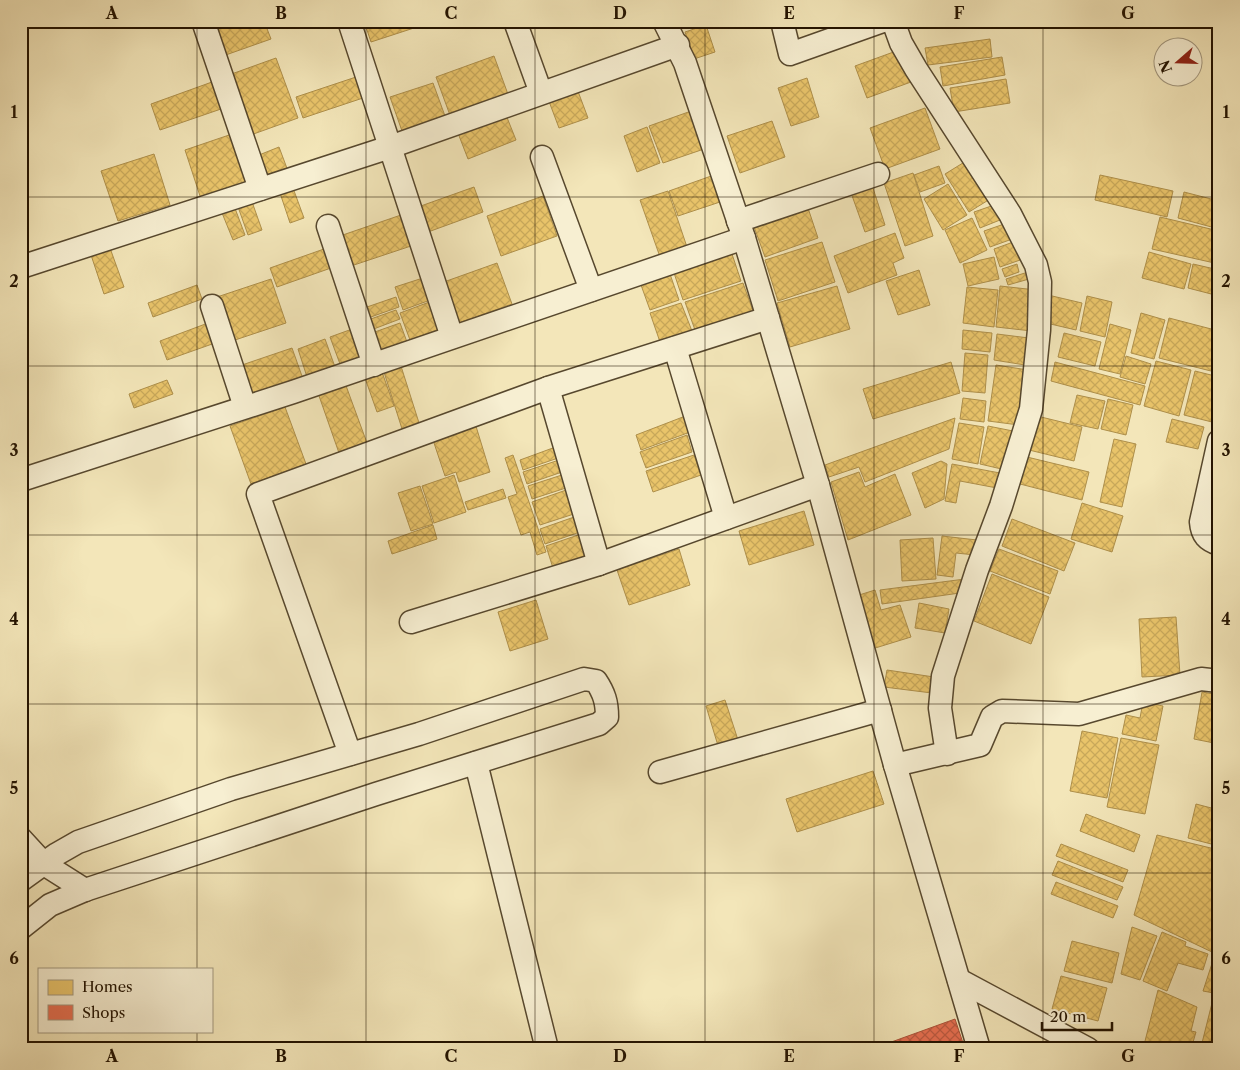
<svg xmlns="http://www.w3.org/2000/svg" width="1240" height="1070" font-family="'Libre Caslon Text',serif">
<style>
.homes{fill:url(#homes-cross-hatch);stroke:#ae8f4a}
.shops{fill:url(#shops-cross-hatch);stroke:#ac5339}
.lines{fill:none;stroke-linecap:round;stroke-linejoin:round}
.minor-casing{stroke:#57482e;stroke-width:25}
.minor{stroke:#f7efd2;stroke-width:22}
.grid{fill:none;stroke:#231300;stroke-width:1;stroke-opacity:0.55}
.neatline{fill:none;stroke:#231300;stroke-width:2}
.grid-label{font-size:16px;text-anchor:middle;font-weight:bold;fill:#231300}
</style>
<defs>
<pattern id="homes-cross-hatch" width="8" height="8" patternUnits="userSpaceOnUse" patternTransform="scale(1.25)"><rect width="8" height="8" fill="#e9c46a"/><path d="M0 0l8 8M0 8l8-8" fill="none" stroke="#c8a85a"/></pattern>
<pattern id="shops-cross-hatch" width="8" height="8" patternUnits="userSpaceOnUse" patternTransform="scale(1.25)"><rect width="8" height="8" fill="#e76f51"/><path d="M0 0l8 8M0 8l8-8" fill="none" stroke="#bb5a41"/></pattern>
</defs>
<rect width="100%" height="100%" fill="#f3e6b9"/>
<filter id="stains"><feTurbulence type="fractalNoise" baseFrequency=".004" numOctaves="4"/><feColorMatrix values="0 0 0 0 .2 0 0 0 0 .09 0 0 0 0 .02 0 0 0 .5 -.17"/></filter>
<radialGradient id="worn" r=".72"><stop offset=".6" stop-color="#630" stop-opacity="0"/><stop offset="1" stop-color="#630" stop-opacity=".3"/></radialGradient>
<g class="homes">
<path d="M207,21H264L271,39L220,57Z"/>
<path d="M364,21H415L417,27L371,42Z"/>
<path d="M824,21H867L829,35Z"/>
<path d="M706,25L715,52L694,59L685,32Z"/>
<path d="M990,39L992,57L928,65L925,48Z"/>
<path d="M899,50L911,82L867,98L855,66Z"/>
<path d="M494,56L509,97L451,118L436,77Z"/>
<path d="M1002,57L1005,75L943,86L940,67Z"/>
<path d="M276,58L298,118L248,136L226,76Z"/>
<path d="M359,76L366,97L303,118L296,97Z"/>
<path d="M807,78L819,117L791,126L778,88Z"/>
<path d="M1006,79L1010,103L954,112L950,88Z"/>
<path d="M212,82L221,109L160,130L151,104Z"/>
<path d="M433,83L445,116L402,131L390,97Z"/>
<path d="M576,86L588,118L559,128L547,96Z"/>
<path d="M925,108L940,149L885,169L870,128Z"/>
<path d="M504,110L516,140L468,159L456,128Z"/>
<path d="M694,110L707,148L663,163L649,126Z"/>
<path d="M772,121L785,157L740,173L727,136Z"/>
<path d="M647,127L660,163L637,172L624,136Z"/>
<path d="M235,133L252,181L201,199L185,150Z"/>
<path d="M279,147L288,171L263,180L254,157Z"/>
<path d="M154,154L170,205L118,221L101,171Z"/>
<path d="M971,158L995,196L969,212L945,174Z"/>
<path d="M939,166L945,183L920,192L914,175Z"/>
<path d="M913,173L933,236L905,246L884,183Z"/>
<path d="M714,175L723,201L678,216L669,191Z"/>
<path d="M1100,175L1173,191L1167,217L1095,200Z"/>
<path d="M871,182L885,225L865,232L850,190Z"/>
<path d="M948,184L967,215L943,230L924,199Z"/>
<path d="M474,187L483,212L428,232L418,207Z"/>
<path d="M293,188L304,218L290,223L280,193Z"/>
<path d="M668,191L687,247L660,257L640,200Z"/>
<path d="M1184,192L1219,201V229L1178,218Z"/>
<path d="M543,196L557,236L501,256L487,216Z"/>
<path d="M251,199L262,230L248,235L237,204Z"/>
<path d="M233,203L245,235L233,240L220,208Z"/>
<path d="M1000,203L1005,218L980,228L974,212Z"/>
<path d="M807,205L818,238L765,257L753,224Z"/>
<path d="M401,215L411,246L345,268L334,238Z"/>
<path d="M1160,217L1219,231V264L1152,249Z"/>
<path d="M972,218L987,250L960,263L945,230Z"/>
<path d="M1010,222L1015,238L990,247L984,231Z"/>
<path d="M895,233L904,258L893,263L897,275L848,293L834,256Z"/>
<path d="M1016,241L1023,259L1000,267L994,249Z"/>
<path d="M822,242L835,282L778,301L765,260Z"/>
<path d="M110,248L124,287L104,294L91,255Z"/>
<path d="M324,249L331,268L277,287L270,268Z"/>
<path d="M1149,252L1191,264L1184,289L1142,278Z"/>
<path d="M732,254L741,281L683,300L674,273Z"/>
<path d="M994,257L999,279L968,286L963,264Z"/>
<path d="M497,263L512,304L456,324L441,283Z"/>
<path d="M1017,264L1019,272L1005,277L1002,269Z"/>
<path d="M1193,264L1219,270V296L1188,288Z"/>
<path d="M919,270L930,305L898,315L886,281Z"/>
<path d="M1028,272L1029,279L1008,285L1006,279Z"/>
<path d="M670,274L679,300L650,310L641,285Z"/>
<path d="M426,277L433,299L403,310L395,287Z"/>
<path d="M271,279L286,323L229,342L214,298Z"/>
<path d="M743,283L753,311L695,330L685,302Z"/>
<path d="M197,285L202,299L153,317L148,303Z"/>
<path d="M837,286L850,329L790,347L777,303Z"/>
<path d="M1000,286L1036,290L1032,331L996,327Z"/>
<path d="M967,287L998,290L994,327L963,323Z"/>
<path d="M1048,295L1082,303L1076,330L1042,322Z"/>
<path d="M1087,296L1112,302L1105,337L1080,331Z"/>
<path d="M396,297L399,307L368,318L364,308Z"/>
<path d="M432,301L442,328L410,340L400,313Z"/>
<path d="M681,303L692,331L660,342L650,313Z"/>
<path d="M396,310L400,319L371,330L368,320Z"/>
<path d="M1141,313L1165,320L1154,359L1131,353Z"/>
<path d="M1169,318L1219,331V373L1159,358Z"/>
<path d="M208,323L215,343L167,360L160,341Z"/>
<path d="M400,323L407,342L379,352L372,333Z"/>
<path d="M1110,324L1131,330L1120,374L1099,369Z"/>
<path d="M355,328L364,356L340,364L330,337Z"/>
<path d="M963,330L992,333L990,352L962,349Z"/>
<path d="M1064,333L1101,342L1095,366L1058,357Z"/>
<path d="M997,334L1029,338L1025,365L994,360Z"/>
<path d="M325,339L335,367L307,377L298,349Z"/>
<path d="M292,348L303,379L247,398L236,367Z"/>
<path d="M965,353L988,355L985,393L962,391Z"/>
<path d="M1126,356L1151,364L1145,384L1120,377Z"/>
<path d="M1156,361L1191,370L1179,416L1144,406Z"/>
<path d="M951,362L960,393L873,419L863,389Z"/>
<path d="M1055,362L1145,386L1140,405L1051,381Z"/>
<path d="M400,363L420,426L403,432L383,369Z"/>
<path d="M996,365L1028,370L1019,425L988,421Z"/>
<path d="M1195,371L1219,377V413L1216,423L1184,415Z"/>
<path d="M382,372L394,406L377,412L365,378Z"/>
<path d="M167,380L173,394L134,408L129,394Z"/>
<path d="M345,383L367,443L339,453L318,393Z"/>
<path d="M1077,395L1105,401L1098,429L1070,423Z"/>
<path d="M963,398L986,401L984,422L960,419Z"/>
<path d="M1108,399L1133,405L1126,435L1101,429Z"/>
<path d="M285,407L306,464L251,484L230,426Z"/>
<path d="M688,415L693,431L641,450L636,435Z"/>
<path d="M1037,416L1082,427L1074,461L1029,450Z"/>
<path d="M955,418L949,449L865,482L859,467L829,477L825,465Z"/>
<path d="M1172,419L1204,427L1198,449L1166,442Z"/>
<path d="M475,423L490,472L459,482L456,472L445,476L432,437Z"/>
<path d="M959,423L984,427L978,464L952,459Z"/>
<path d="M988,426L1018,432L1010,471L980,464Z"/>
<path d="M687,435L692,452L646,468L640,452Z"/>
<path d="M1114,439L1136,444L1122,507L1100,502Z"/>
<path d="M561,445L564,456L523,470L520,460Z"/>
<path d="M513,455L546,552L537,555L530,532L521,535L508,497L517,494L505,458Z"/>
<path d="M694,455L701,475L653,492L646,471Z"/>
<path d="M1027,457L1089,472L1082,500L1020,484Z"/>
<path d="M565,458L568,470L527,484L523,472Z"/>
<path d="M941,461L947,464L944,499L925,508L912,473Z"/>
<path d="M952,464L1000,473L997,488L960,481L956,503L945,501Z"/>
<path d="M859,472L865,487L895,474L911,515L848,540L831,482Z"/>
<path d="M568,473L572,486L532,499L528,486Z"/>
<path d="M454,475L466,512L434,523L422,486Z"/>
<path d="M420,486L433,524L411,531L398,493Z"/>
<path d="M572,488L580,512L540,525L532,502Z"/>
<path d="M503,489L506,498L468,510L465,502Z"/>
<path d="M1082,503L1123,516L1112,552L1071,539Z"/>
<path d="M804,511L814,545L749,565L739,531Z"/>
<path d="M577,516L583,531L545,544L540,529Z"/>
<path d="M1012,519L1075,543L1064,571L1002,546Z"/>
<path d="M433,525L437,539L392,554L388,541Z"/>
<path d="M584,533L591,555L553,568L546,546Z"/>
<path d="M942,536L977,540L975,555L956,553L953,577L937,575Z"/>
<path d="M933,538L936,579L902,581L900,540Z"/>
<path d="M679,549L690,585L629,605L617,570Z"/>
<path d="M999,549L1058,571L1050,594L990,571Z"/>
<path d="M992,574L1049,597L1031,644L974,621Z"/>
<path d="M965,579L967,592L882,604L880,590Z"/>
<path d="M875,590L881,610L900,605L911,637L872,649L856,596Z"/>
<path d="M536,600L548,639L510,651L498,612Z"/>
<path d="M919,603L949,609L945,633L915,628Z"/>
<path d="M1176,617L1180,675L1142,677L1139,619Z"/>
<path d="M887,670L934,677L932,693L884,687Z"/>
<path d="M1202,692L1219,695V744L1194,739Z"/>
<path d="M725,700L739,743L719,749L706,706Z"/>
<path d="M1143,702L1163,706L1156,741L1122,734L1126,715L1140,718Z"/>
<path d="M1082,731L1118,738L1107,798L1070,791Z"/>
<path d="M1121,738L1159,745L1145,814L1107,807Z"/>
<path d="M873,771L884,804L797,832L786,799Z"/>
<path d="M1196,804L1219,810V846L1188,838Z"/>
<path d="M1086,814L1140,835L1134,852L1080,831Z"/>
<path d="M1157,835L1219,850V937L1212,952L1134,915Z"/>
<path d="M1061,844L1128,870L1123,882L1056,856Z"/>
<path d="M1058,861L1123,887L1117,900L1052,875Z"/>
<path d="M1056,882L1118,906L1113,918L1051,894Z"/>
<path d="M1132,927L1157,936L1140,980L1121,974Z"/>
<path d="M1162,932L1186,942L1185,946L1208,954L1203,970L1178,963L1167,991L1143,981Z"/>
<path d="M1072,941L1119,953L1112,983L1064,971Z"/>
<path d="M1219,942V994L1203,991Z"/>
<path d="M1061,976L1107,988L1098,1021L1052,1009Z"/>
<path d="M1158,990L1197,1007L1191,1031L1196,1032L1191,1049H1143Z"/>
<path d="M1214,995L1219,996V1049L1201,1047Z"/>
</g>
<path class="shops" d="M955,1019L965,1049H872Z"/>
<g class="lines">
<defs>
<g id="minor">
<path d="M203,21L260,189"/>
<path d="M349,21L452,337"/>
<path d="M515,21L541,93"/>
<path d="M664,21L685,63L744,238L818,485L895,765L979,1049"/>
<path d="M782,21L790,54L883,21"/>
<path d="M893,21L901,43L916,69L1010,214L1036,265L1040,282L1039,330L1031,409L1001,506L977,570L943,676L940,708L947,754"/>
<path d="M542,157L591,290"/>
<path d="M738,221L878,174"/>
<path d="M328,226L374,365"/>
<path d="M21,267L390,147L678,45"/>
<path d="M212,306L245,407"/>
<path d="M675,348L726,518"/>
<path d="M548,388L599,564"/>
<path d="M1219,441L1201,522C1202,535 1207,540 1219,544"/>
<path d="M21,480L293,392L744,238"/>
<path d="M411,622L599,564L818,485"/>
<path d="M350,754L258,494L548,388L768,318"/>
<path d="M476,763L547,1049"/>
<path d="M895,765L980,745L992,717L1002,711L1079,714L1201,679L1219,681"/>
<path d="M660,772L880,710"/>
<path d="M21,839L44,864L85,890"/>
<path d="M21,880L57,854L78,842L231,789L419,734L584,679L596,681C604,693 607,702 607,717L599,724L376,794L85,890L50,905L21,928"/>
<path d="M959,980L1088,1049"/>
</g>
</defs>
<use href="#minor" class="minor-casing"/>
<use href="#minor" class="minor"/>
</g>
<path class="grid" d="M197,21V969M366,21V1049M535,21V1049M705,21V1049M874,21V1049M1043,21V1049M21,197H1219M21,366H1219M21,535H1219M21,704H1219M21,873H1219M197,1031V1049"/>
<rect width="1240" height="1070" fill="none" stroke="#f3e6b9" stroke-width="55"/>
<rect x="38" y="968" width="175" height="65" fill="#f7efd2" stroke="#a2977e"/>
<rect x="48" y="980" width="25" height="15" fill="#e9c46a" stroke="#a2977e"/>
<text x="82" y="992" font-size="15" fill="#231300">Homes</text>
<rect x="48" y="1005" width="25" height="15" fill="#e76f51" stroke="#a2977e"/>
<text x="82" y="1018" font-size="15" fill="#231300">Shops</text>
<g transform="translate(1178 62) rotate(250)"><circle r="24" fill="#f7efd2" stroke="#a2977e"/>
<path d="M0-4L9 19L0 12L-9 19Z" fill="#8f2418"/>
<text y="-8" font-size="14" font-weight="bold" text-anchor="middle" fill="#231300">N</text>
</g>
<path d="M1042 1022v8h70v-8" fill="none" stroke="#231300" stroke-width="2.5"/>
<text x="1050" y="1022" font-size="15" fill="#231300" stroke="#f7efd2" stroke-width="4" paint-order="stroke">20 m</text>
<rect x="28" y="28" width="1184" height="1014" class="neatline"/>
<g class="grid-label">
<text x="112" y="19">A</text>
<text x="281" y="19">B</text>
<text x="451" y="19">C</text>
<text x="620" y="19">D</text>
<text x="789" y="19">E</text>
<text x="959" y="19">F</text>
<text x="1128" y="19">G</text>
<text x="14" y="118">1</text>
<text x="1226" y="118">1</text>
<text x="14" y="287">2</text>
<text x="1226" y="287">2</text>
<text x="14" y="456">3</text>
<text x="1226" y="456">3</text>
<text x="14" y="625">4</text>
<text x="1226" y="625">4</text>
<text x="14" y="794">5</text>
<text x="1226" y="794">5</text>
<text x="14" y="964">6</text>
<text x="1226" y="964">6</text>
<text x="112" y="1062">A</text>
<text x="281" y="1062">B</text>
<text x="451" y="1062">C</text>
<text x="620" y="1062">D</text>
<text x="789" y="1062">E</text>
<text x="959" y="1062">F</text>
<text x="1128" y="1062">G</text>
</g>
<rect width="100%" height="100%" filter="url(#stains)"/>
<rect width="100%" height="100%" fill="url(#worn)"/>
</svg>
